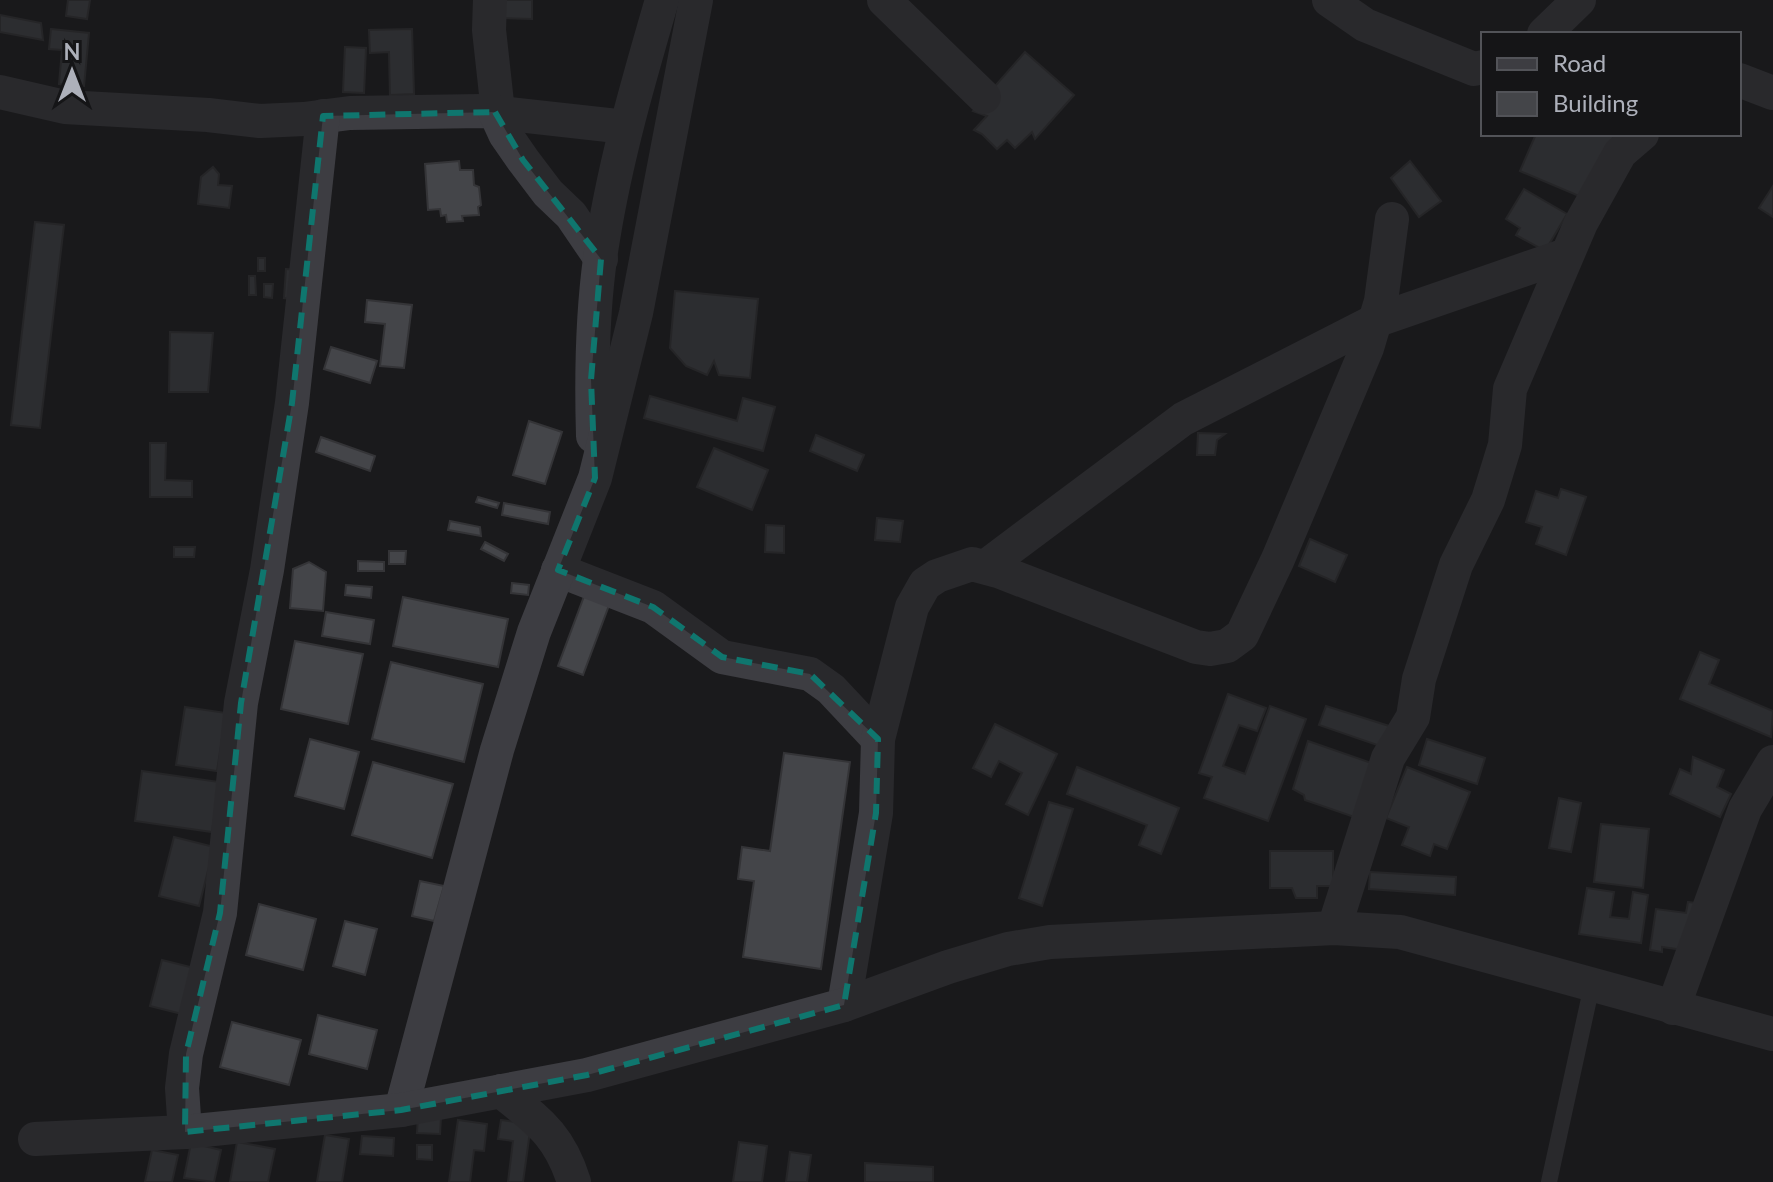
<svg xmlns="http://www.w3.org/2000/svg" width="1773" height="1182" font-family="Lato,sans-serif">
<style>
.building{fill:#444549;stroke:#343437;stroke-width:2}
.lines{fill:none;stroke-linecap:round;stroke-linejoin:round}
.service{stroke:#3d3d42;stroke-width:16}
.minor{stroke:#3d3d42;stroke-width:34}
.marked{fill:none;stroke:#0f766e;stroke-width:6;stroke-dasharray:16 10;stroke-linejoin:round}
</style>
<rect width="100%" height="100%" fill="#1a1a1c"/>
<g class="building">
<path d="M68,0H90L87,19L66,16Z"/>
<path d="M503,0H532V19L503,18Z"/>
<path d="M0,15L41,23L43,40L0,32Z"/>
<path d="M51,29L89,33L84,86L59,84L62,50L49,49Z"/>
<path d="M412,29L414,94L390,95L389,52L370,53L369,30Z"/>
<path d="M345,47L366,48L364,93L343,92Z"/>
<path d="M1025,52L1074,95L1035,139L1032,132L1015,148L1007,140L997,149L982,134L974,130L987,116L973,111Z"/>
<path d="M1536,134L1614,136L1586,199L1520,171Z"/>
<path d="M459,161L460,170H473L474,185L479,187L481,205L478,207L479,215L462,216L463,221L447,222L446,215L441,216L440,209L428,210L425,164Z"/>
<path d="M1410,161L1441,201L1419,217L1391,178Z"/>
<path d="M213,167L219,174L218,185L232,186L229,208L198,204L201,177Z"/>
<path d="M1773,186V217L1759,208Z"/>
<path d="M1524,189L1567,214L1545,251L1516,235L1520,228L1506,219Z"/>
<path d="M35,222L64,225L40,428L11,425Z"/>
<rect x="258" y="258" width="7" height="13"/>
<path d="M286,269L295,270L293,299L284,298Z"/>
<path d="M249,276H255L256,295H249Z"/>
<path d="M264,284H273L272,298L264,297Z"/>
<path d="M675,291L758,299L750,378L719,375L714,361L707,375L686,366L670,348Z"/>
<path d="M367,300L412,305L404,368L380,366L385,324L365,322Z"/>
<path d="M170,332L213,333L208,392H169Z"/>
<path d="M331,347L377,361L370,383L324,369Z"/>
<path d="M650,396L737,421L743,398L775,407L763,451L644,418Z"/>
<path d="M529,421L562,432L545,484L513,475Z"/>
<path d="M1198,433L1225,434L1217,440L1215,455H1197Z"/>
<path d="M816,435L864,455L857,471L810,451Z"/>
<path d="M321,437L375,456L370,471L316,452Z"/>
<path d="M150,443H166L165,480L192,481V497H150Z"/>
<path d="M714,448L768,470L752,510L697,487Z"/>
<path d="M1561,489L1586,497L1566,555L1536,544L1542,527L1526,522L1536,491L1558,498Z"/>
<path d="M478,497L499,503L497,508L476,502Z"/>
<path d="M504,503L550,512L548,524L502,515Z"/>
<path d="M877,518L903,521L900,542L875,540Z"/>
<path d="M450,521L480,527L481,536L448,530Z"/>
<path d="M766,525L784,526V553L765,552Z"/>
<path d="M1310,539L1347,555L1335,582L1299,566Z"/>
<path d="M485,542L508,554L504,561L481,549Z"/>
<path d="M174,547H195L194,557H174Z"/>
<path d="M389,551H406L405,564H389Z"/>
<path d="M358,561L384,562V571H358Z"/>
<path d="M309,562L326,572L323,611L290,608L293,569Z"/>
<path d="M512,583L529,585L528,595L511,593Z"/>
<path d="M346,585L372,587L371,598L345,595Z"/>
<path d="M586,591L611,600L583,675L558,666Z"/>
<path d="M403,597L508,619L498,667L393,646Z"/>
<path d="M326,612L374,620L370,644L322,636Z"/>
<path d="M295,641L363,654L348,724L281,709Z"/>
<path d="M1700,652L1719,660L1709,684L1773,711L1771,737L1680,699Z"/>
<path d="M391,662L483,684L464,762L372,739Z"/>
<path d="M1228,694L1266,708L1257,731L1239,725L1223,766L1245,774L1270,706L1306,719L1268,821L1204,798L1212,777L1199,773Z"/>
<path d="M1326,706L1389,726L1383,747L1319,725Z"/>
<path d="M185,707L226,713L217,771L176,765Z"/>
<path d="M995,724L1057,754L1028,815L1006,804L1022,773L999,761L991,777L973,768Z"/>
<path d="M310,739L359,752L344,809L295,796Z"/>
<path d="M1427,739L1485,758L1477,784L1419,765Z"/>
<path d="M1308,741L1377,765L1360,819L1305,800L1304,795L1293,789Z"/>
<path d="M784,753L850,762L821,969L743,957L754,881L738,879L742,847L770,851Z"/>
<path d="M1693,757L1724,770L1717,787L1731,794L1720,817L1670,794L1680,769L1691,774Z"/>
<path d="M373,762L453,784L432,858L352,835Z"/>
<path d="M1077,767L1179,808L1161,854L1139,845L1147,825L1067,794Z"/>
<path d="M1407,767L1470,792L1447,849L1434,844L1430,856L1402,845L1409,827L1386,818Z"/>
<path d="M142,771L219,782L212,832L135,821Z"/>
<path d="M1559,798L1581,803L1571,852L1549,848Z"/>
<path d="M1049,802L1073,809L1042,906L1019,898Z"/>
<path d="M1601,824L1649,829L1643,888L1594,882Z"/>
<path d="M174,837L214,847L199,906L159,896Z"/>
<path d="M1270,851H1333V886H1317V898H1296L1292,888H1270Z"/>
<path d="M1370,872L1456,877L1455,895L1369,889Z"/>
<path d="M420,881L444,886L434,921L412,916Z"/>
<path d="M1587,888L1614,892L1610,917L1629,919L1633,892L1648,895L1641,943L1579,934Z"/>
<path d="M1688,902L1705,904L1698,952L1662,947V952L1650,950L1656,909L1686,913Z"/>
<path d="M259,904L316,919L303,970L246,955Z"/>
<path d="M345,921L377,929L365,975L333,966Z"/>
<path d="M162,960L194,968L182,1014L150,1006Z"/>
<path d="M318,1015L377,1030L367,1069L309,1054Z"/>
<path d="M232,1022L301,1040L289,1085L220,1067Z"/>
<path d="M418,1116L441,1117L440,1134L417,1133Z"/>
<path d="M458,1120L487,1124L484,1151L474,1150L470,1182H449Z"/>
<path d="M501,1120L531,1124L523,1182H508L513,1141L498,1139Z"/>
<path d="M325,1135L349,1139L342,1182H317Z"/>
<path d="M362,1136L394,1138L393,1156L360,1154Z"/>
<path d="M237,1142L275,1149L268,1182H230Z"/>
<path d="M739,1142L767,1146L762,1182H733Z"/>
<path d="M191,1143L221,1150L214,1182L184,1178Z"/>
<path d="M417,1145H432V1160L417,1159Z"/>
<path d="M152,1150L178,1155L172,1182H145Z"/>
<path d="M790,1152L811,1155L807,1182H786Z"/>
<path d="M865,1163L933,1167V1182H865Z"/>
</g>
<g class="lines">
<path class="service" d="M1549,1182L1592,985"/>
<g class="minor">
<path d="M490,0L489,30L498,112"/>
<path d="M884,0L984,97"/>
<path d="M1329,0L1365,25L1474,69L1483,67"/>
<path d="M1544,34L1579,0"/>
<path d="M1739,80L1773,93"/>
<path d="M0,92L65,107L208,115L260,121L304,119L350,113L483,111L626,127"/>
<path d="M495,112L505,134L523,160L548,193L571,215L601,259"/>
<path d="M593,436C591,370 592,304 603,239C616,158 639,79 662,0"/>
<path d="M985,567L1183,419L1375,321L1566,255"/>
<path d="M558,570L653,607L722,657L810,674L831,689L878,739"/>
<path d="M1334,928L1388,758L1413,717L1419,679L1456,565L1488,500L1505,445L1510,389L1581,223L1620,153L1642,134"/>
<path d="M844,1005L876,813L878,739L912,607L925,584L937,576L972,564L998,571L1196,647L1210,649L1227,646L1242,635L1278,559L1367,348L1381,301L1392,219"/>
<path d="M1673,1008L1745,809L1773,762"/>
<path d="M501,1091C538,1121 559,1134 574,1182"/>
<path d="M401,1110L497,750L534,632L595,478L636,313L696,0"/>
<path d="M185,1132L182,1088L186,1054L220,913L241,703L267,570L292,403L323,116"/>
<path d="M35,1139L185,1132L401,1110L587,1075L844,1005L948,967L1008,949L1050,942L1334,928L1400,932L1773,1034"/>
</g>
</g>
<path d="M0 0H1773V1182H0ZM495,112L523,160L601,259L591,380L595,478L558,570L653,607L722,657L810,674L878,739L876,813L844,1005L587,1075L401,1110L185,1132L186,1054L220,913L241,703L292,403L323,116Z" fill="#1a1a1c" fill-opacity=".55" fill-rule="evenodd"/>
<path class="marked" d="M495,112L523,160L601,259L591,380L595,478L558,570L653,607L722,657L810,674L878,739L876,813L844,1005L587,1075L401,1110L185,1132L186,1054L220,913L241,703L292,403L323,116Z"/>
<rect x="1481" y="32" width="260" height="104" fill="#151517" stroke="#525358" stroke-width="2"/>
<rect x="1497" y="58" width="40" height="12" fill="#3d3d42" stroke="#525358" stroke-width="2"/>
<text x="1553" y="72" font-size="24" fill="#adb0ba">Road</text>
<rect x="1497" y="92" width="40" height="24" fill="#444549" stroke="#525358" stroke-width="2"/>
<text x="1553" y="112" font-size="24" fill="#adb0ba">Building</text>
<g transform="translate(72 72)" stroke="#151517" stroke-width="6" paint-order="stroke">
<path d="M0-6L14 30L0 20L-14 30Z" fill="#adb0ba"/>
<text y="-12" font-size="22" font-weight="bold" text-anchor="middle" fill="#adb0ba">N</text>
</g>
</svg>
